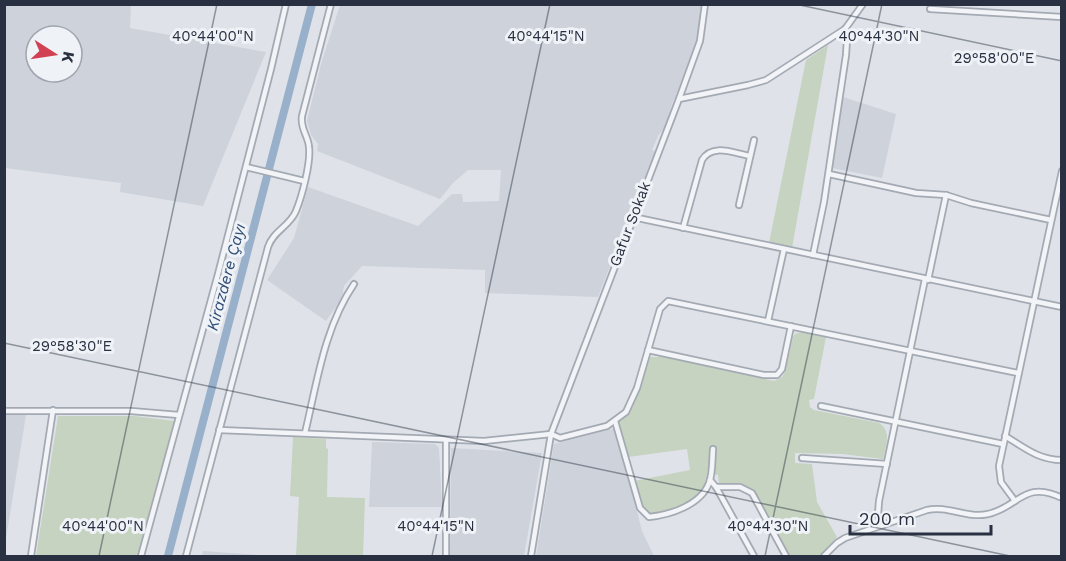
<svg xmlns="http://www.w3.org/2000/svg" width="1066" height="561" font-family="'Work Sans',sans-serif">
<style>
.built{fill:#cdd2db;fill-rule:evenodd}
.green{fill:#c5d3c0}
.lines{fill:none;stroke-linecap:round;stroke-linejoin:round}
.river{stroke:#99b0ca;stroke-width:8}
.street-casing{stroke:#a4aab3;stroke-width:8}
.street{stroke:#f2f4f7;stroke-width:4.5}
.ticks{fill:none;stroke:#283041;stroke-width:1.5;stroke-opacity:0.45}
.labels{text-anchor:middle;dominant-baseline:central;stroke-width:6;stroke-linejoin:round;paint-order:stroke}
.street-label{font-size:15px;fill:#283041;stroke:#eff2f6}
.water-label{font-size:16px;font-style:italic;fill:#314e76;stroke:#eff2f6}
.ticks-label{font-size:15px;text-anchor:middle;fill:#283041;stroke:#eff2f6;stroke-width:6;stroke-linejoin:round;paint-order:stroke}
</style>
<rect width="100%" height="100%" fill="#dfe3e9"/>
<g class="built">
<path d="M5,4L131,5L130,28L266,52L203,206L120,192L121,183L5,168ZM36,36H72V72H36Z"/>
<path d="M340,5H701V18L696,49L672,104L666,125L663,131L659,134L652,150L655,151L598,297L485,293V270L362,266L344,286L342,298L326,321L267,280L294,238L308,187L418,226L452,194H462L463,202L499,201L501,170H468L453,183L440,199L317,151L318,144L311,135L307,121L321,64Z"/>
<path d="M843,97L896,114L882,178L832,168Z"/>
<path d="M5,415H26L5,545L4,416Z"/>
<path d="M616,428L642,531L654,556H536L554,444Z"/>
<path d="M372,442L435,444L439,448L442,507H369Z"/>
<path d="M451,448L542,453L524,556H450Z"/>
<path d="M203,551L272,556H202Z"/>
</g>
<g class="green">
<path d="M828,45L792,248L769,243L806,60Z"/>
<path d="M802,332L826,337L814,399L809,400L810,407L814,410L879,423C892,431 886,446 883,459L842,454L795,453V463L812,464L817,502L837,537L820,556H789L774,533L757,495L749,488L719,483L718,475L714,474L716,446H711C705,497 705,498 656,516H652L643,512L634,481L690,470L687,449L628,457L619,422L633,407L650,357H665L774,381L782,377L785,372L793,337L795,334Z"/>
<path d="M58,416H134L174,421L139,556H36Z"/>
<path d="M293,437L326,439V448L328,449L327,497L365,498L363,556H296L299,497L290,496Z"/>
</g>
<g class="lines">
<path class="river" d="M168,556L312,4"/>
<defs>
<g id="street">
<path d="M930,9L1062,17"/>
<path d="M679,99L700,41L705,4"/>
<path d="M246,167L304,181"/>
<path d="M829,174L916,193L946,195L971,203L1051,220"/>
<path d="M739,205L754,140"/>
<path d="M633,217L1062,307"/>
<path d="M683,228L702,160C712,143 733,153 750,156"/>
<path d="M813,255L824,202L846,55L847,39L845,29"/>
<path d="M928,280L946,195"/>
<path d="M768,321L784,249"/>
<path d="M648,350L764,375H777L782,369L791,326"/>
<path d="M821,406L1003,444"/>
<path d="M4,411H131L179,415"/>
<path d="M615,421L640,508L649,517C670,515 701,505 709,483C713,473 712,460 713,449"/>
<path d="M219,430L484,441L551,434L560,438L607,426L626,412L637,388L660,309L668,301L1018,373"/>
<path d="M305,433C317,383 324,328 354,284"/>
<path d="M1005,436C1024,447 1038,460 1062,460"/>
<path d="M446,440V556"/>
<path d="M802,458L887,464"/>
<path d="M710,480L716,487L754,556"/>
<path d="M716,487H740L752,493L786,556"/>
<path d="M1015,501L1001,482L999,466L1062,171"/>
<path d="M884,525L878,515L879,501L925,279"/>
<path d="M31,556L53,410"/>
<path d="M141,556L218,274L271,69L286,4"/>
<path d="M186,556L268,247C273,231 290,226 296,211C302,196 311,163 309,147C308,135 300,129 302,116L331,4"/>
<path d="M531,556L551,434L679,99L748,85L766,80L845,29L863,4"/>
<path d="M824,556L837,543L845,538L927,510C948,505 967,519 988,514C1018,508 1024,479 1062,498"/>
</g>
</defs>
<use href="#street" class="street-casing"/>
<use href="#street" class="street"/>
</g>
<path class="ticks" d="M795,4L1062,61M4,343L1010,556M99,556L217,4M432,556L550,4M765,556L882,4"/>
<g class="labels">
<g class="street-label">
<text transform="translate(630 224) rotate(-69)">Gafur Sokak</text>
</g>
<g class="water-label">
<text transform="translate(226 277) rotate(-75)">Kirazdere Çayı</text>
</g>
</g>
<g class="ticks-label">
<text x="213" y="41">40°44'00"N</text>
<text x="546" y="41">40°44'15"N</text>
<text x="879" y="41">40°44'30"N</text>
<text x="994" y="63">29°58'00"E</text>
<text x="72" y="351">29°58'30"E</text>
<text x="103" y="531">40°44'00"N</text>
<text x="436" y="531">40°44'15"N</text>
<text x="768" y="531">40°44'30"N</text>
</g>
<rect width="1066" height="561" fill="none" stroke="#283041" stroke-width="12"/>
<g transform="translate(54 54) rotate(102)"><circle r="28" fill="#eff2f6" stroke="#9fa4ae" stroke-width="1.5"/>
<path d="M0-4.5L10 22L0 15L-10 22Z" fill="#d24054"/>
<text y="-9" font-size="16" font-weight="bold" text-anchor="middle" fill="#283041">K</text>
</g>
<path d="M850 525v9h141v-9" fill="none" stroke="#283041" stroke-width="3"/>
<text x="859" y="525" font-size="18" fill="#283041" stroke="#eff2f6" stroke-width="4.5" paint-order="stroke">200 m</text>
</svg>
